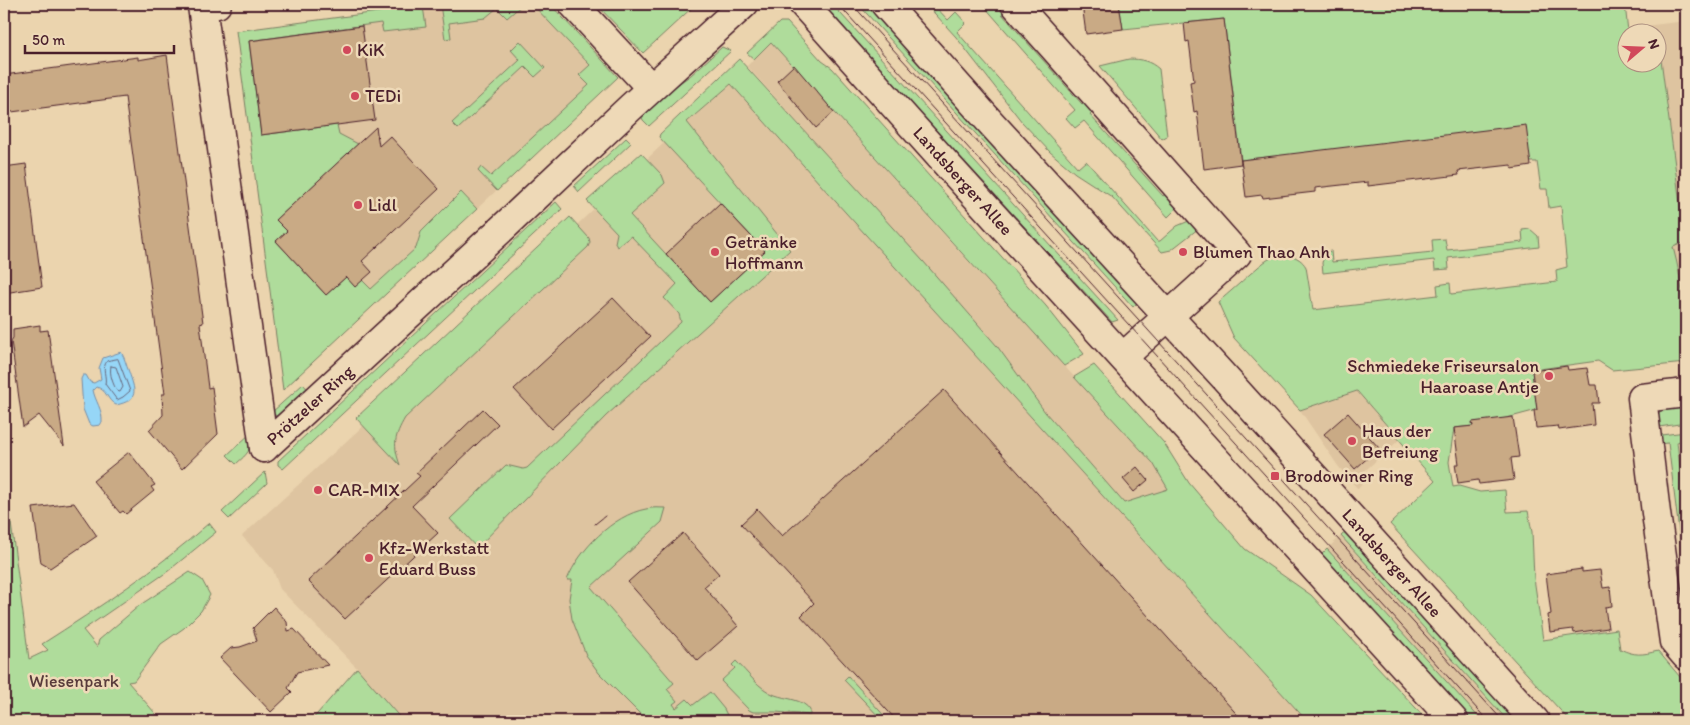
<svg xmlns="http://www.w3.org/2000/svg" width="1690" height="725" font-family="Itim,sans-serif">
<style>
.built{fill:#dec4a0}
.green{fill:#afdc9b;stroke:#7c7e63}
.water{fill:#96d6f7;stroke:#788da5}
.lines{fill:none;stroke-linecap:round;stroke-linejoin:round}
.shore{stroke:#68687d;stroke-width:1}
.building{fill:#c9aa85;stroke:#4a1f2b}
.minor-casing{stroke:#4a1f2b;stroke-width:31}
.major-casing{stroke:#4a1f2b;stroke-width:31}
.minor{stroke:#eed9b7;stroke-width:28}
.major{stroke:#eed9b7;stroke-width:28}
.tram{stroke:#4a1f2b;stroke-width:1}
.poi-dot{fill:#d1495b;stroke:#eed9b7;stroke-width:2}
.labels{text-anchor:middle;dominant-baseline:central;stroke-width:5;stroke-linejoin:round;paint-order:stroke}
.poi-label{font-size:18px;fill:#4a1f2b;stroke:#eed9b7;text-anchor:start}
.street-label{font-size:18px;fill:#4a1f2b;stroke:#eed9b7}
.park-label{font-size:18px;fill:#593b3c;stroke:#eed9b7}
</style>
<rect width="100%" height="100%" fill="#ebd4ae"/>
<filter id="ink" filterUnits="userSpaceOnUse"><feTurbulence type="fractalNoise" baseFrequency=".02" numOctaves="2"/><feDisplacementMap in="SourceGraphic" scale="10" xChannelSelector="R" yChannelSelector="G"/><feConvolveMatrix kernelMatrix="1 2 1 2 8 2 1 2 1" color-interpolation-filters="sRGB"/></filter>
<g filter="url(#ink)">
<g class="built">
<path d="M442,4H550L618,77L283,390L236,31Z"/>
<path d="M1686,21V372L1650,63L1658,62V32L1635,31L1636,27Z"/>
<path d="M771,42L948,239L1153,463L1169,489L1124,504L1045,412L997,346L747,66Z"/>
<path d="M731,84L836,202L1307,721H403L357,668L280,589L273,570L242,536L363,426L664,143Z"/>
<path d="M1357,391L1399,440L1358,477L1363,483L1358,489L1338,466L1300,410Z"/>
<path d="M1341,536L1508,721H1482L1327,549Z"/>
</g>
<g class="green">
<path d="M440,4H523L507,18L497,8L485,18L449,23L451,38L445,39Z"/>
<path d="M532,4H550L618,77L497,191L478,171L481,167L491,176L589,85L579,75L590,65Z"/>
<path d="M596,4H696L643,53Z"/>
<path d="M820,4H832L1118,320L1112,322Z"/>
<path d="M858,4H868L1137,301V303L1133,307Z"/>
<path d="M926,4H933L948,20L956,12L966,23L957,32L1078,168L1086,161L1157,241H1160L1177,226L1196,218L1203,225L1171,250L1162,252L1112,197L1075,173L1050,152L1022,122L956,37Z"/>
<path d="M987,4H1008V7L1002,14L1082,104L1089,98L1098,107L1090,115L1163,196L1171,190L1179,199L1175,210L1168,217L1084,121L1075,128L1066,118L1075,110L984,6Z"/>
<path d="M1119,4H1625L1628,32V62H1658L1659,44L1685,242L1673,247C1684,288 1686,321 1686,363L1612,370L1598,361L1532,370L1537,410L1507,418L1472,423L1473,426L1454,428L1449,462L1453,487L1459,486L1480,492L1505,490L1507,512L1528,511L1532,532L1534,578L1543,640L1617,629L1620,649C1635,656 1642,655 1658,651L1686,684V721H1570L1390,524L1435,481L1357,391L1300,410L1234,338L1218,302C1229,293 1240,283 1250,274C1256,269 1262,263 1269,259C1282,252 1299,254 1306,267L1313,310L1438,295L1437,285L1450,283L1451,294L1557,282L1556,270L1567,267L1561,206L1549,208L1547,189H1541L1537,162L1258,158L1241,160L1224,19L1123,29Z"/>
<path d="M423,6L426,27L383,32L381,23L249,41L261,135L337,125L339,134L358,144L276,220L287,231L276,241L326,295L346,277L362,280L371,289L416,248L421,232L461,192L477,209L283,390L236,31Z"/>
<path d="M780,22H787L822,61L832,68L1046,306L1084,354L1064,366L771,42L754,59L747,53Z"/>
<path d="M520,41L545,68L535,77L525,67L458,129L452,123L520,60L511,50Z"/>
<path d="M722,47L731,51L649,126L643,120L640,113L644,108L691,75Z"/>
<path d="M739,59L923,261L997,346L1045,412L1124,503L1168,489L1153,463L1074,377L1094,365L1164,443L1189,483L1245,549L1311,595L1428,721H1307L836,202L731,84L687,122L790,250L606,416L477,548L450,519L506,465L523,469L527,468L681,322L679,314L664,298L677,284L631,236L617,247L615,243L617,233L587,201L641,153L662,175L665,183L630,215L710,302L765,251L659,137L660,134Z"/>
<path d="M1129,59C1141,59 1150,61 1159,69L1167,136L1162,139L1100,66Z"/>
<path d="M626,138L631,143L579,192L574,186Z"/>
<path d="M556,202L562,209L283,469L278,465V461Z"/>
<path d="M570,217L589,238L590,242L588,247L405,418C394,437 393,445 400,465L356,418Z"/>
<path d="M1530,229L1538,236L1539,247L1448,258L1449,269L1435,270L1434,260L1323,273L1322,263L1325,252L1331,251L1332,262L1433,252L1432,240L1445,239L1447,250L1523,242L1522,230Z"/>
<path d="M303,384L312,394L279,417L271,413Z"/>
<path d="M1678,403L1686,416V423L1659,427L1655,424C1659,408 1664,408 1678,403Z"/>
<path d="M1686,432V440L1677,442L1686,518V597H1681L1675,590L1686,588L1668,443L1657,444V440L1661,435Z"/>
<path d="M251,433C252,451 248,453 236,464L227,455Z"/>
<path d="M4,470L29,659L48,650L42,644C100,607 157,569 209,523L216,532L167,572L83,630L97,647L99,640L140,605L190,572L202,580L210,595L201,611L184,628L161,644L134,681L128,682L162,721H4Z"/>
<path d="M265,472L267,483L229,519L222,512Z"/>
<path d="M666,508L662,522L591,587L674,683L667,689L677,701L673,704L676,708L687,699L693,705L710,692L724,709L727,715L698,719L668,720H650L639,713L599,673L586,655L572,619L569,599L572,580H567C579,550 613,515 646,509C653,507 659,508 666,508Z"/>
<path d="M1349,529L1522,721H1508L1341,536Z"/>
<path d="M1327,549L1482,721H1470L1320,556Z"/>
<path d="M736,661C748,673 759,689 775,695C786,699 803,699 810,710V715L776,712H753L749,710L721,681L735,668L732,665Z"/>
<path d="M357,668L403,721H311Z"/>
<path d="M848,676L889,721H883L844,680Z"/>
</g>
<path class="water" d="M121,352C125,358 126,365 129,372C135,390 140,400 116,405C107,401 107,389 96,387L93,390C95,401 103,410 102,422L100,425L93,426L89,424L83,409L81,379L83,375H86L90,382L94,383L101,379L99,368L103,358Z"/>
<g class="lines">
<g class="shore">
<path d="M118,359L130,391L123,397L117,400L105,384C107,376 101,369 107,361Z"/>
<path d="M111,366L116,367L123,387L120,392L117,391C113,384 109,374 111,366Z"/>
</g>
</g>
<g class="building">
<path d="M1082,4H1119L1123,29L1086,34Z"/>
<path d="M1224,19L1241,164L1204,169L1197,111L1194,112L1190,82L1194,81L1189,41L1186,42L1184,23Z"/>
<path d="M362,26L375,120L261,135L249,41Z"/>
<path d="M167,55L203,323L200,324L208,388L212,387L218,434L182,469L149,430L163,415L162,394H165L125,97L4,113V75L138,57V60Z"/>
<path d="M794,65L834,112L816,128L777,81Z"/>
<path d="M1526,125L1531,166L1512,169L1511,165L1458,171L1459,175L1368,186V182L1315,188V192L1263,198L1262,195L1246,197L1241,160Z"/>
<path d="M376,127L379,146L390,136L439,189L362,261L372,272L355,287L346,277L326,295L276,241L287,231L276,220Z"/>
<path d="M26,164L42,287L4,293V167Z"/>
<path d="M720,203L765,251L710,302L666,254Z"/>
<path d="M613,298L650,337L551,429L514,389Z"/>
<path d="M40,325V331L48,330L64,446L39,415L23,427L11,341L13,338V329Z"/>
<path d="M1567,366L1568,370L1587,368L1590,385H1597L1599,403H1592L1594,425L1559,430L1558,426L1536,428L1534,410H1537L1532,371Z"/>
<path d="M944,390L1243,721H897L801,616L814,603L741,524L757,509L782,536Z"/>
<path d="M483,409L498,424L412,506L438,533L345,619L308,581L420,476L416,473Z"/>
<path d="M1348,413L1379,448L1355,469L1324,434Z"/>
<path d="M1513,417L1519,457L1511,458L1514,480L1479,484L1478,480L1458,483L1455,464H1459L1454,428L1473,426L1472,422Z"/>
<path d="M129,452L155,485L151,487L154,491L126,514L123,511L120,513L93,481Z"/>
<path d="M1137,467L1148,480L1134,492L1123,479Z"/>
<path d="M74,503L97,536L50,568L41,563L33,508Z"/>
<path d="M683,533L719,574L704,587L738,626L698,661L628,582Z"/>
<path d="M1582,569V572L1600,570L1603,588L1610,587L1612,606L1605,607L1608,628L1574,633L1573,629L1550,632L1548,615L1551,614L1546,574Z"/>
<path d="M274,607L287,622L288,631L294,629L328,665L297,672L288,688L292,692L271,712L220,658L231,648L240,647L257,641L253,628Z"/>
</g>
<g class="lines">
<defs>
<g id="minor">
<path d="M217,4L202,6L264,448"/>
<path d="M573,4L651,88"/>
<path d="M1015,4L1237,254L1123,357"/>
<path d="M1686,393L1642,398L1656,513L1674,642L1686,656"/>
<path d="M264,448L508,223L631,107L744,4"/>
</g>
<g id="major">
<path d="M803,4L950,168L1454,721"/>
<path d="M885,4L991,123L1224,377L1535,721"/>
</g>
</defs>
<use href="#minor" class="minor-casing"/>
<use href="#major" class="major-casing"/>
<use href="#minor" class="minor"/>
<use href="#major" class="major"/>
<g class="tram">
<path d="M838,4L1488,721"/>
<path d="M852,4L1503,721"/>
<path d="M595,524L605,516"/>
</g>
</g>
</g>
<g class="poi-dot">
<circle cx="347" cy="50" r="5"/>
<circle cx="355" cy="96" r="5"/>
<circle cx="358" cy="205" r="5"/>
<circle cx="715" cy="252" r="5"/>
<circle cx="1183" cy="252" r="5"/>
<circle cx="1549" cy="376" r="5"/>
<circle cx="1352" cy="441" r="5"/>
<rect x="1270" y="471" width="10" height="10" rx="2.5"/>
<circle cx="318" cy="490" r="5"/>
<circle cx="369" cy="558" r="5"/>
</g>
<g class="labels">
<g class="poi-label">
<text x="357" y="50">KiK</text>
<text x="365" y="96">TEDi</text>
<text x="368" y="205">Lidl</text>
<text x="725" y="242">Getränke<tspan x="725" dy="21">Hoffmann</tspan></text>
<text x="1193" y="252">Blumen Thao Anh</text>
<text x="1539" y="366" text-anchor="end">Schmiedeke Friseursalon<tspan x="1539" dy="21">Haaroase Antje</tspan></text>
<text x="1362" y="431">Haus der<tspan x="1362" dy="21">Befreiung</tspan></text>
<text x="1285" y="476">Brodowiner Ring</text>
<text x="328" y="490">CAR-MIX</text>
<text x="379" y="548">Kfz-Werkstatt<tspan x="379" dy="21">Eduard Buss</tspan></text>
</g>
<g class="street-label">
<text transform="translate(963 181) rotate(48)">Landsberger Allee</text>
<text transform="translate(310 405) rotate(-42)">Prötzeler Ring</text>
<text transform="translate(1392 563) rotate(48)">Landsberger Allee</text>
</g>
<g class="park-label">
<text x="74" y="681">Wiesenpark</text>
</g>
</g>
<rect width="1690" height="725" fill="none" stroke="#eed9b7" stroke-width="20"/>
<rect x="10" y="10" width="1670" height="705" fill="none" stroke="#4a1f2b" stroke-width="2" filter="url(#ink)"/>
<g transform="translate(1642 48) rotate(71)"><circle r="24" fill="#eed9b7" stroke="#ac8f7f"/>
<path d="M0-4L9 19L0 12L-9 19Z" fill="#d1495b"/>
<text y="-8" font-size="14" font-weight="bold" text-anchor="middle" fill="#4a1f2b">N</text>
</g>
<path d="M25 45v8h149v-8" fill="none" stroke="#4a1f2b" stroke-width="2.5"/>
<text x="32" y="45" font-size="15" fill="#4a1f2b" stroke="#eed9b7" stroke-width="4" paint-order="stroke">50 m</text>
</svg>
